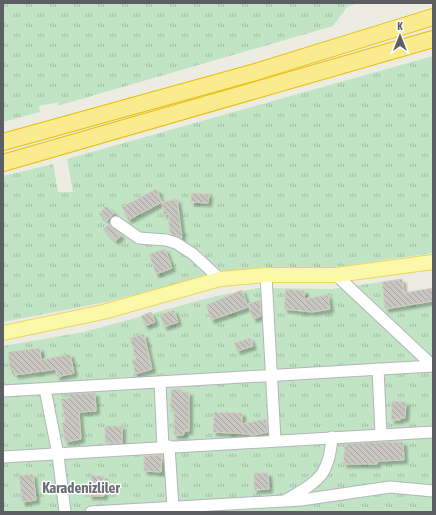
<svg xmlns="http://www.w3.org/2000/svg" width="436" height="515" font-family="'Asap Condensed',sans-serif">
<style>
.grass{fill:url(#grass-tufts)}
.building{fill:url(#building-back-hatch);stroke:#d2cfc1;filter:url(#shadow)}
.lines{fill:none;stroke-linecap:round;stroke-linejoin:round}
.minor-casing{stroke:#b3b5ba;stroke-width:13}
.major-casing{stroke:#ecd55d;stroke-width:16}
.highway-casing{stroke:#e9bd08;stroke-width:18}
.minor{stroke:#fff;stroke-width:11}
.major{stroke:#fcf8a9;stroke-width:14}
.highway{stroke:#f9eb8e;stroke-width:16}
.labels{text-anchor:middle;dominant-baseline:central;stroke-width:3;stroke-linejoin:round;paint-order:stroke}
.district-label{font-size:15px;font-weight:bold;fill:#6c7075;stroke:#fff}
</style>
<defs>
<pattern id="grass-tufts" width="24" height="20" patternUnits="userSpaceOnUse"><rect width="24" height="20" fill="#c0e4c4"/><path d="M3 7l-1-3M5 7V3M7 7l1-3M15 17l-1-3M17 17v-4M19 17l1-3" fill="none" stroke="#9fbca3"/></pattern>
<pattern id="building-back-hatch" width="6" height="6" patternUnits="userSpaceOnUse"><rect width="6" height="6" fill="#c8c6c0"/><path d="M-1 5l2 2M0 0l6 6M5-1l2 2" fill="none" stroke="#a5a4a0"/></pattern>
<filter id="shadow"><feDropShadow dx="3.5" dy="3.5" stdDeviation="1" flood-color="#0004"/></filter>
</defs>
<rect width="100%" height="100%" fill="#edece3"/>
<g class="grass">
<path d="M3,3H358L347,7L333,26L57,106L59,102L39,106L40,112L3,122Z"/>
<path d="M433,56V253L335,267L265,268L221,272L106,302L3,322V176L53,164L58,192H73L67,159Z"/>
<path d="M382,282L385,309L433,301V512H3V346L84,332L216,296L258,288L331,289Z"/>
</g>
<g class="building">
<path d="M156,189L162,202L177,199L182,238L172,235L169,229V214L164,215L162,202L128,220L122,207Z"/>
<path d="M191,193L209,194L208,203L191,202Z"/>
<path d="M106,206L114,213L107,221L99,214Z"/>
<path d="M109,224L121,236L115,241L103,229Z"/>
<path d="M165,249L172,268L156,274L149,254Z"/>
<path d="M402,279L404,293L433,288V301L385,309L382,282Z"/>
<path d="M286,289L305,291L304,299L328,295L330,309L312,312L284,309Z"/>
<path d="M242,290L248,307L211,320L206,305Z"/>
<path d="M260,300L261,316L253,319L248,304Z"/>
<path d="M174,310L178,322L164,327L160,315Z"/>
<path d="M151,312L155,322L145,326L141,316Z"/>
<path d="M144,334L152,369L135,374L132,360L136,359L130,338Z"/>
<path d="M250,338L253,346L237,351L234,343Z"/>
<path d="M40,348L41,360L70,354L74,373L57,377L56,369L15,375L14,369L10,370L8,352Z"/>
<path d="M181,389V392H189V431H184V435H174V412H171V390Z"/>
<path d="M95,393L96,411L79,412L81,439L65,442L62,423L65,422L61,399L69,398L68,394Z"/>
<path d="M392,401L406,402L405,418H400V420H391Z"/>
<path d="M214,412L242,413V424L266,419L268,432L251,436L250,434L213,432Z"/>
<rect x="105" y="426" width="17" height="17"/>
<path d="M376,442H403L404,460L377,461V464H343L345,444Z"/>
<path d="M162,455L161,472L144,471V456Z"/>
<path d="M254,473H268L269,489L254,490Z"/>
<path d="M33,474L36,500L22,502L19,476Z"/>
<path d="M91,476H104V496H89V481H91Z"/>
</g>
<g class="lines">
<defs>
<g id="minor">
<path d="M116,222L139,238L166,240L176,243L193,254L220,279"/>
<path d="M266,275L275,440"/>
<path d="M336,275L433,366"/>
<path d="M378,369L381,434"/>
<path d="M160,383L163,447"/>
<path d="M45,389L58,455L65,512"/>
<path d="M3,391L433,366"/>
<path d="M169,446L173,507"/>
<path d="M3,457L433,432"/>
<path d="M286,500C318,481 329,477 332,437"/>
<path d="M91,512L301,500L390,487L433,491"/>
</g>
<path id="major" d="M3,333L103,312L220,279L266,275H336L433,262"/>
<g id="highway">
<path d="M3,142L252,73L433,17"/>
<path d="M3,163L433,39"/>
</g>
</defs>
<use href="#minor" class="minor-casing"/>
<use href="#major" class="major-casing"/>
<use href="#highway" class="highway-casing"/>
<use href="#minor" class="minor"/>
<use href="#major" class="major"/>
<use href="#highway" class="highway"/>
</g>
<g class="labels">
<g class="district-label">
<text x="81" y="487">Karadenizliler</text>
</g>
</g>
<rect width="436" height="515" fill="none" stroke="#5b5e63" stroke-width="8"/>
<g transform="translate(400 36)" stroke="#ffffff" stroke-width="3" paint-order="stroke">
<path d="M0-3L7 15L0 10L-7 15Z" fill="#5b5e63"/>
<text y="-6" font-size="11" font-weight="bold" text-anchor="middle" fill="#5b5e63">K</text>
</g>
</svg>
